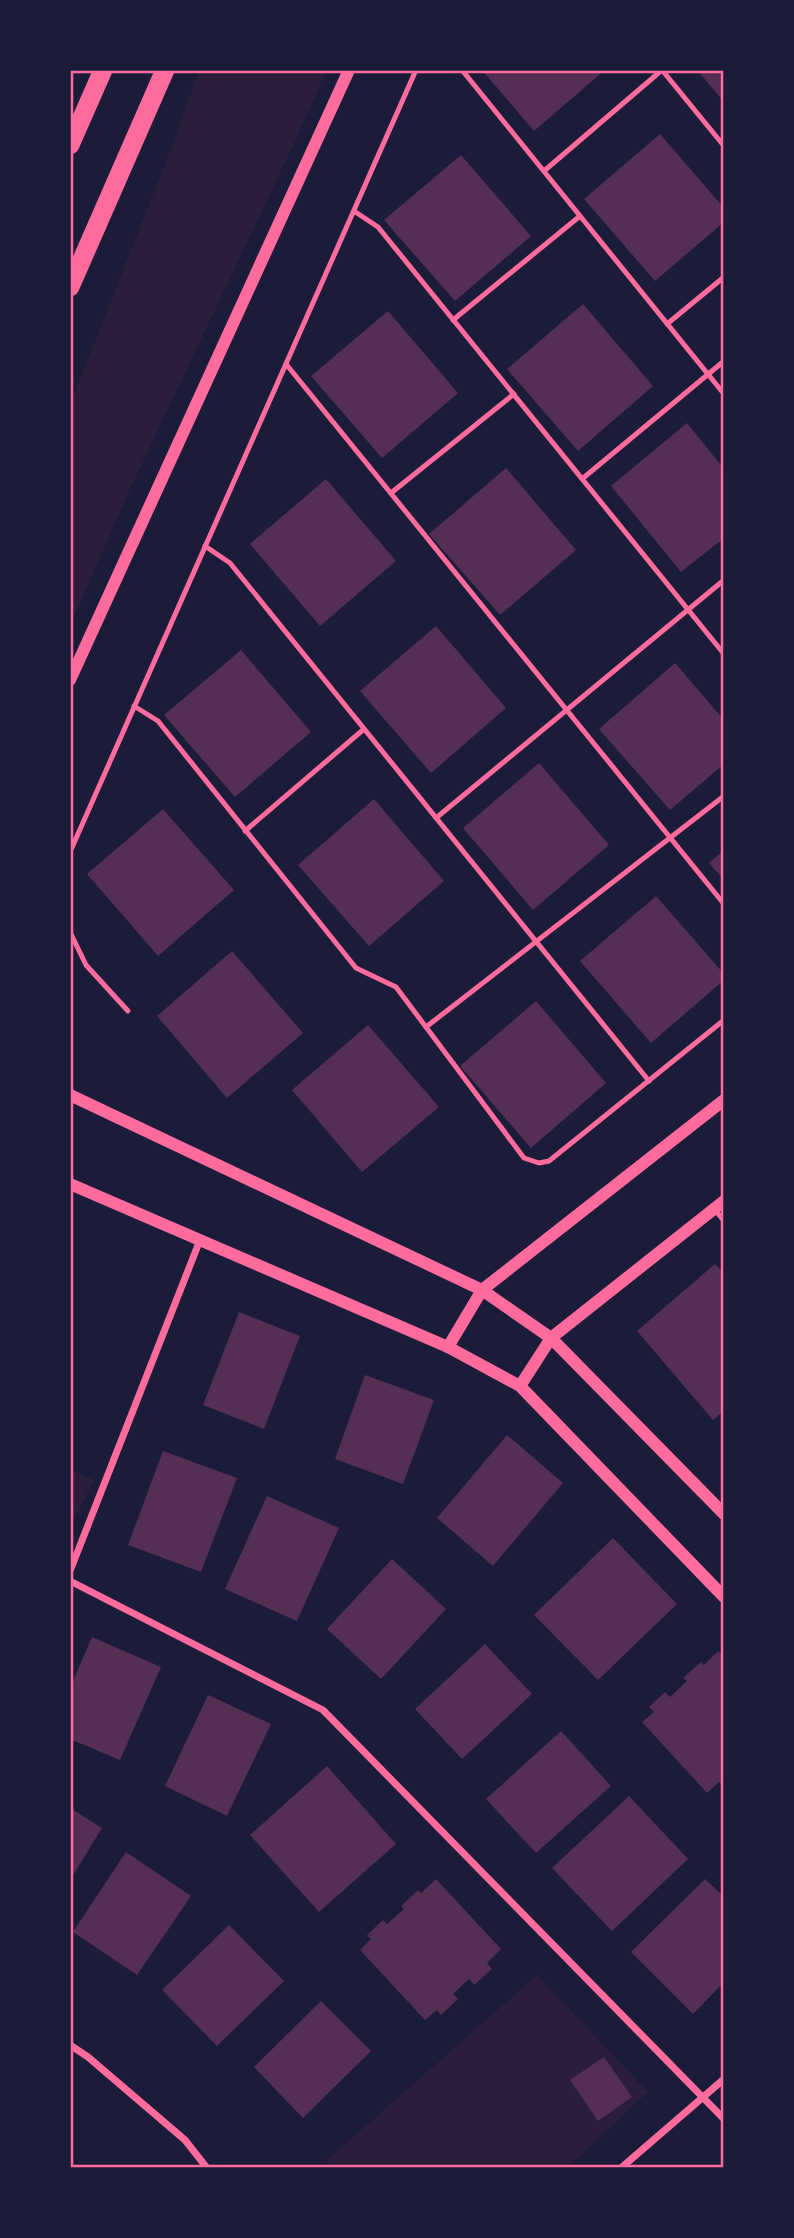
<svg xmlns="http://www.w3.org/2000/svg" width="794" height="2238" font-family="Raleway,sans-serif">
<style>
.green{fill:#2a1e3b}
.building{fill:#542f53}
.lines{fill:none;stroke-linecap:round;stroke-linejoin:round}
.service{stroke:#ff6b9d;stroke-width:5}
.minor{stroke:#ff6b9d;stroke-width:7}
.tertiary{stroke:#ff6b9d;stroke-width:12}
.trunk{stroke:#ff6b9d;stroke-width:19}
.neatline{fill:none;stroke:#ff6b9d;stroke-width:2.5}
</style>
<rect width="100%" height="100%" fill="#1b1b3a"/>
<g class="green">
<path d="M199,70H327L293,146L130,489L70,626V404L173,144Z"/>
<path d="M70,1469L94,1480L70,1527Z"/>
<path d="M537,1975L648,2092L567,2168H331L326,2161Z"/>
</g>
<g class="building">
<path d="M482,70H605L534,131Z"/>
<path d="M697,70H724V102Z"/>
<path d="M660,134L724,208V222L655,281L584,199Z"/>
<path d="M461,155L531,236L455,301L384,220Z"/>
<path d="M583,304L653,386L578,451L507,369Z"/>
<path d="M388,311L458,393L382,458L311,376Z"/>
<path d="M687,423L724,469V538L681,572L611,486Z"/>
<path d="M506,468L576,550L500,615L429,534Z"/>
<path d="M326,479L396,561L320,626L250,544Z"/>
<path d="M436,626L506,708L431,773L360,691Z"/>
<path d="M241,650L311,732L235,797L164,715Z"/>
<path d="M675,663L724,720V764L670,810L599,729Z"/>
<path d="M539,763L609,845L533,910L463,828Z"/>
<path d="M374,799L444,881L369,946L298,865Z"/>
<path d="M163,809L234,890L158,956L87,874Z"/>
<path d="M724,850V880L709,863Z"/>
<path d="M656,896L724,974V980L651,1043L580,961Z"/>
<path d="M232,951L303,1033L227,1098L157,1016Z"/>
<path d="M536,1001L606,1083L531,1148L460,1066Z"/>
<path d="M368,1025L439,1107L362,1172L292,1090Z"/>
<path d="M715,1264L724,1274V1411L713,1420L637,1331Z"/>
<path d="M239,1312L300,1336L264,1429L203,1405Z"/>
<path d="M365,1375L434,1400L403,1484L335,1459Z"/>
<path d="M507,1435L563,1483L493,1566L437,1518Z"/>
<path d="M163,1451L237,1478L201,1572L128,1545Z"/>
<path d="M267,1496L339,1528L297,1621L225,1589Z"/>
<path d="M613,1538L677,1604L598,1680L534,1615Z"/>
<path d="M392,1559L446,1609L381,1679L327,1629Z"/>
<path d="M92,1637L161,1667L120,1760L70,1739V1688Z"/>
<path d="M485,1644L532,1694L462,1759L415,1709Z"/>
<path d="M718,1651L724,1657V1787L719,1782L707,1793L642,1722L654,1712L649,1707L665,1692L670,1697L687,1681L683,1678L701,1662L704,1665Z"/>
<path d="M208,1695L271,1724L227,1816L165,1786Z"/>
<path d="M561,1731L611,1786L536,1853L486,1799Z"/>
<path d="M327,1766L396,1844L319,1912L250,1835Z"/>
<path d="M629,1796L688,1859L612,1931L552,1868Z"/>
<path d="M70,1808L102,1828L70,1880Z"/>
<path d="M126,1852L191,1896L137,1975L73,1932Z"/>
<path d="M436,1879L501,1949L487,1963L492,1969L474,1985L469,1979L453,1994L458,1999L441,2015L437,2010L425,2020L360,1950L371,1939L367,1935L383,1920L387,1924L404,1909L401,1906L418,1890L421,1893Z"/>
<path d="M705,1879L724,1897V1982L693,2014L631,1952Z"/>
<path d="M229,1925L284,1981L217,2046L162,1990Z"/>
<path d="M321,2001L371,2051L303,2118L254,2067Z"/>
<path d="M604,2057L632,2097L598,2121L570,2080Z"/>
</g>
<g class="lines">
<g class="service">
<path d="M462,70L724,394"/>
<path d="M662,70L724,146"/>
<path d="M544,171L662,70"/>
<path d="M354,211L378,227L724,654"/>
<path d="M453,320L580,216"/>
<path d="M667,324L724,277"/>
<path d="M286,364L724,904"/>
<path d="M582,479L724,361"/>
<path d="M391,493L514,394"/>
<path d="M205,546L230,563L649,1081"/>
<path d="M134,706L158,721L356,968L396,987L524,1158L539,1163L549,1161L724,1020"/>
<path d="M436,818L724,580"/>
<path d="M245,831L364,729"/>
<path d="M70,852L416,70"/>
<path d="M70,932L86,965L128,1011"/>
<path d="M426,1027L724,796"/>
<path d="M715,1210L724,1221"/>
</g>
<g class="minor">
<path d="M70,1571L200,1240"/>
<path d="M70,1581L323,1710L724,2119"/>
<path d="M70,2045L88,2057L185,2140L207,2168"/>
<path d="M621,2168L724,2079"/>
</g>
<g class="tertiary">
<path d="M70,680L349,70"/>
<path d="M70,1095L482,1290L551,1338L724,1514"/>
<path d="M70,1184L448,1347L520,1386L724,1597"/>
<path d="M448,1347L482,1290L724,1100"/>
<path d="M520,1386L551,1338L724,1201"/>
</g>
<g class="trunk">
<path d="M70,145L103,70"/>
<path d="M70,287L165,70"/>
</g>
</g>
<rect width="794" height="2238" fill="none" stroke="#1b1b3a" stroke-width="144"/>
<rect x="72" y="72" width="650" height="2094" class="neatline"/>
</svg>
